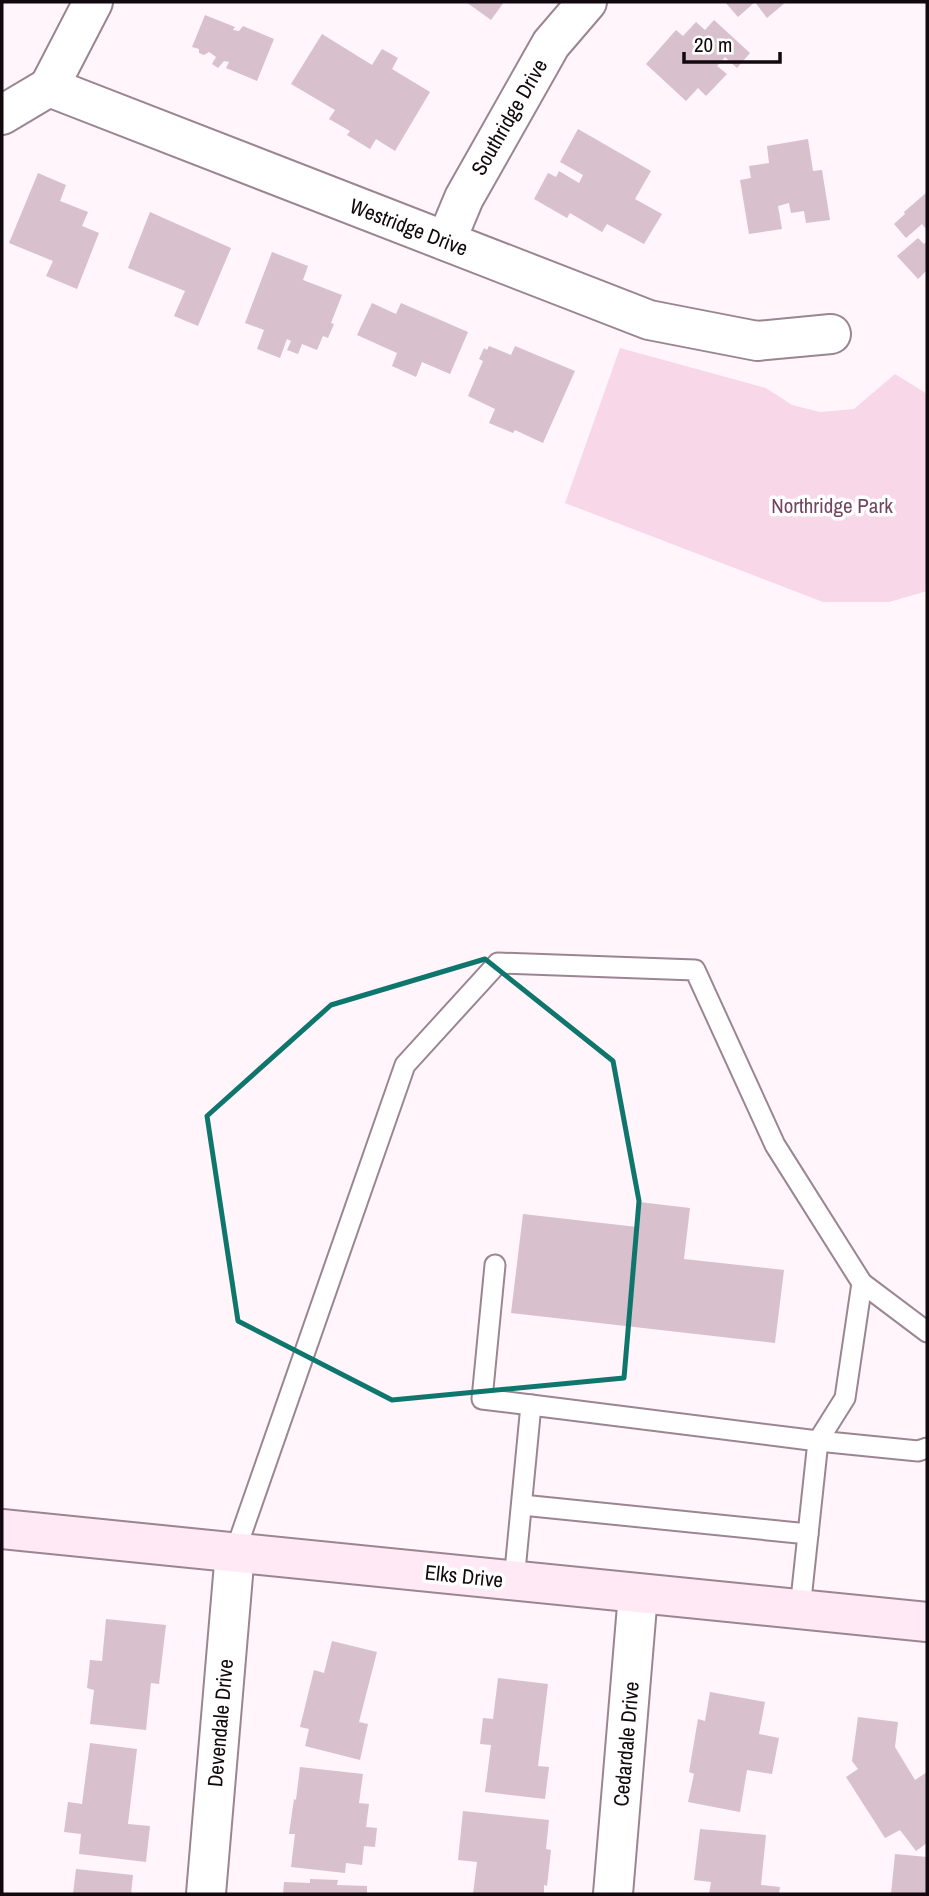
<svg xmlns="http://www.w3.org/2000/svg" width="929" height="1896" font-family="'Archivo Narrow',sans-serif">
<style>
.green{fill:#f7d7e8}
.building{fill:#d8c0cc}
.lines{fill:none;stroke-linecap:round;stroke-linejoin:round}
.lane-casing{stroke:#9b8590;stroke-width:23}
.street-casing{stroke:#9b8590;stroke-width:42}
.secondary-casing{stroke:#9b8590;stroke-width:42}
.lane{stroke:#fff;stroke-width:19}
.street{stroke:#fff;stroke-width:38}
.secondary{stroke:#fee9f5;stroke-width:38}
.marked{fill:none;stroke:#0f766e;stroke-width:5;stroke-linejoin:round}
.labels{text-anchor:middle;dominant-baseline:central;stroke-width:7;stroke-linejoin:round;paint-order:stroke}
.street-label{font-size:21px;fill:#11090d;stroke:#fff}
.park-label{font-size:21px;fill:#744560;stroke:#fff}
</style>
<rect width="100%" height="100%" fill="#fff5fa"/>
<path class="green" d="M620,348L766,388L792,405L820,412L854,409L895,374L927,394V591L889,602H823L565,503Z"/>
<g class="building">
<path d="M466,2H504L491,20Z"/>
<path d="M725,2H786L767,18L755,2L738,17Z"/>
<path d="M205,15L235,27L233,30L239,31L243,26L274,39L257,81L226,68L229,62L224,61L218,68L212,64L216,57L209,52L204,55L199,53V49L192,47Z"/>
<path d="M714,20L750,53L737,68L725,57L717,66L727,74L706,96L698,88L686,101L646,64L676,30L683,36L696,22L705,30Z"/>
<path d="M322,34L372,65L382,49L398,58L392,69L430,92L395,151L376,139L370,149L347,135L350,131L329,119L335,110L291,84Z"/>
<path d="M578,129L651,171L635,199L662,214L644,244L607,224L602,232L570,213L567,218L534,199L548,173L556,177L559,171L579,183L583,175L560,162Z"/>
<path d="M808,139L813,171L822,170L830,220L806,223L804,211L791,213L789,203L778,206L782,229L749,234L740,180L751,178L749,166L769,163L767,146Z"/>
<path d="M38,173L66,185L60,201L88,212L82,226L99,233L77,289L46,276L53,261L9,243Z"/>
<path d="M927,192V230L922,224L906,238L894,224L905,214L904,212Z"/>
<path d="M150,212L231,248L198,326L174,316L185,291L128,268Z"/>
<path d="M918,238L924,244L927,241V270L918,279L897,256Z"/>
<path d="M272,252L308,266L303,280L342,295L331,323L334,324L328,338L323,336L317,350L302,344L298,354L287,350L291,341L287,339L280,358L257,349L264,330L245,323Z"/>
<path d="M372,303L396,314L401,303L468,332L450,374L422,362L416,377L392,366L397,353L357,335Z"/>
<path d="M489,346L511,355L515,346L575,371L543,443L515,430L513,433L489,423L495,409L468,396L483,361L479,359L484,348L487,350Z"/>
<path d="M639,1202L690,1208L684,1259L784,1270L775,1343L511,1313L523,1214L637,1227Z"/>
<path d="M106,1619L166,1625L159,1684L151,1683L146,1730L90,1724L94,1690L87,1688L90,1660L102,1661Z"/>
<path d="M332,1641L377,1652L359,1722L368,1724L360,1760L305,1746L309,1729L300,1727L314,1670L324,1673Z"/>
<path d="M498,1678L548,1684L538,1766L549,1767L545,1799L485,1792L491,1745L480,1744L483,1718L493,1719Z"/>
<path d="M710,1692L765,1702L759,1734L779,1738L772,1774L747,1770L740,1812L688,1802L694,1774L689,1772L698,1719L705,1721Z"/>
<path d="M858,1717L898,1722L895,1747L915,1780L927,1772V1843L916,1851L900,1830L885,1838L846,1777L858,1769L852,1761Z"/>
<path d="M90,1743L137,1749L128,1824L150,1826L146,1862L79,1854L81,1834L64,1832L68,1802L82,1804Z"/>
<path d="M300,1767L363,1774L359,1803L369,1804L366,1827L377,1828L375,1847L364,1846L362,1865L346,1863L345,1873L291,1867L295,1834H289L294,1799L296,1800Z"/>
<path d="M463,1811L549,1820L546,1849L551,1850L547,1886L544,1885V1894H473L477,1862L458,1860Z"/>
<path d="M700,1829L766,1835L761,1885L780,1887L779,1894H709L711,1882L694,1880Z"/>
<path d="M895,1854L927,1857V1894H891Z"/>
<path d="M76,1869L133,1875L131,1894H73Z"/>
<path d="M310,1879L338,1880L337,1885L367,1886V1894H283L284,1882L310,1883Z"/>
</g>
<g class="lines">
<defs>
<g id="lane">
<path d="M495,1265L482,1399L531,1405"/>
<path d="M862,1283L927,1332"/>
<path d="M522,1505L808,1534"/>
<path d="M235,1552L405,1065L498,963L695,970L775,1145L862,1283L845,1398L818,1441L918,1451L927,1448"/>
<path d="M514,1581L531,1405L818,1441L800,1609"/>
</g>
<g id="street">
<path d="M49,87L93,2"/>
<path d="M2,115L49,87L649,320L757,341L831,334"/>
<path d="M446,241L464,198L551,44L587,2"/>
<path d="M206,1894L235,1552"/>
<path d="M613,1894L638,1594"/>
</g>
<path id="secondary" d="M2,1529L927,1622"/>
</defs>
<use href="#lane" class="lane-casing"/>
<use href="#street" class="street-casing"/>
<use href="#secondary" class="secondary-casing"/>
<use href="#lane" class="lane"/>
<use href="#street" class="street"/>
<use href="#secondary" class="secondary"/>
</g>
<path class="marked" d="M485,959L613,1061L639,1201L624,1378L392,1400L238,1321L207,1116L331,1005Z"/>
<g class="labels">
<g class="street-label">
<text transform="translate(509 117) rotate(-60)">Southridge Drive</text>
<text transform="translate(409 227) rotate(21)">Westridge Drive</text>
<text transform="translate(464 1576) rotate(6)">Elks Drive</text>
<text transform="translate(220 1723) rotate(-85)">Devendale Drive</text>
<text transform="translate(626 1744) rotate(-85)">Cedardale Drive</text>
</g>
<g class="park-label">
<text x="832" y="505">Northridge Park</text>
</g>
</g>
<rect width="929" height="1896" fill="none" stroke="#11090d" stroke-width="7"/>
<path d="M684 52v10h96v-10" fill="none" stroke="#11090d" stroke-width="3.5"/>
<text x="694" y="52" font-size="21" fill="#11090d" stroke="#ffffff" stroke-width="5" paint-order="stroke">20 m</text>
</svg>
